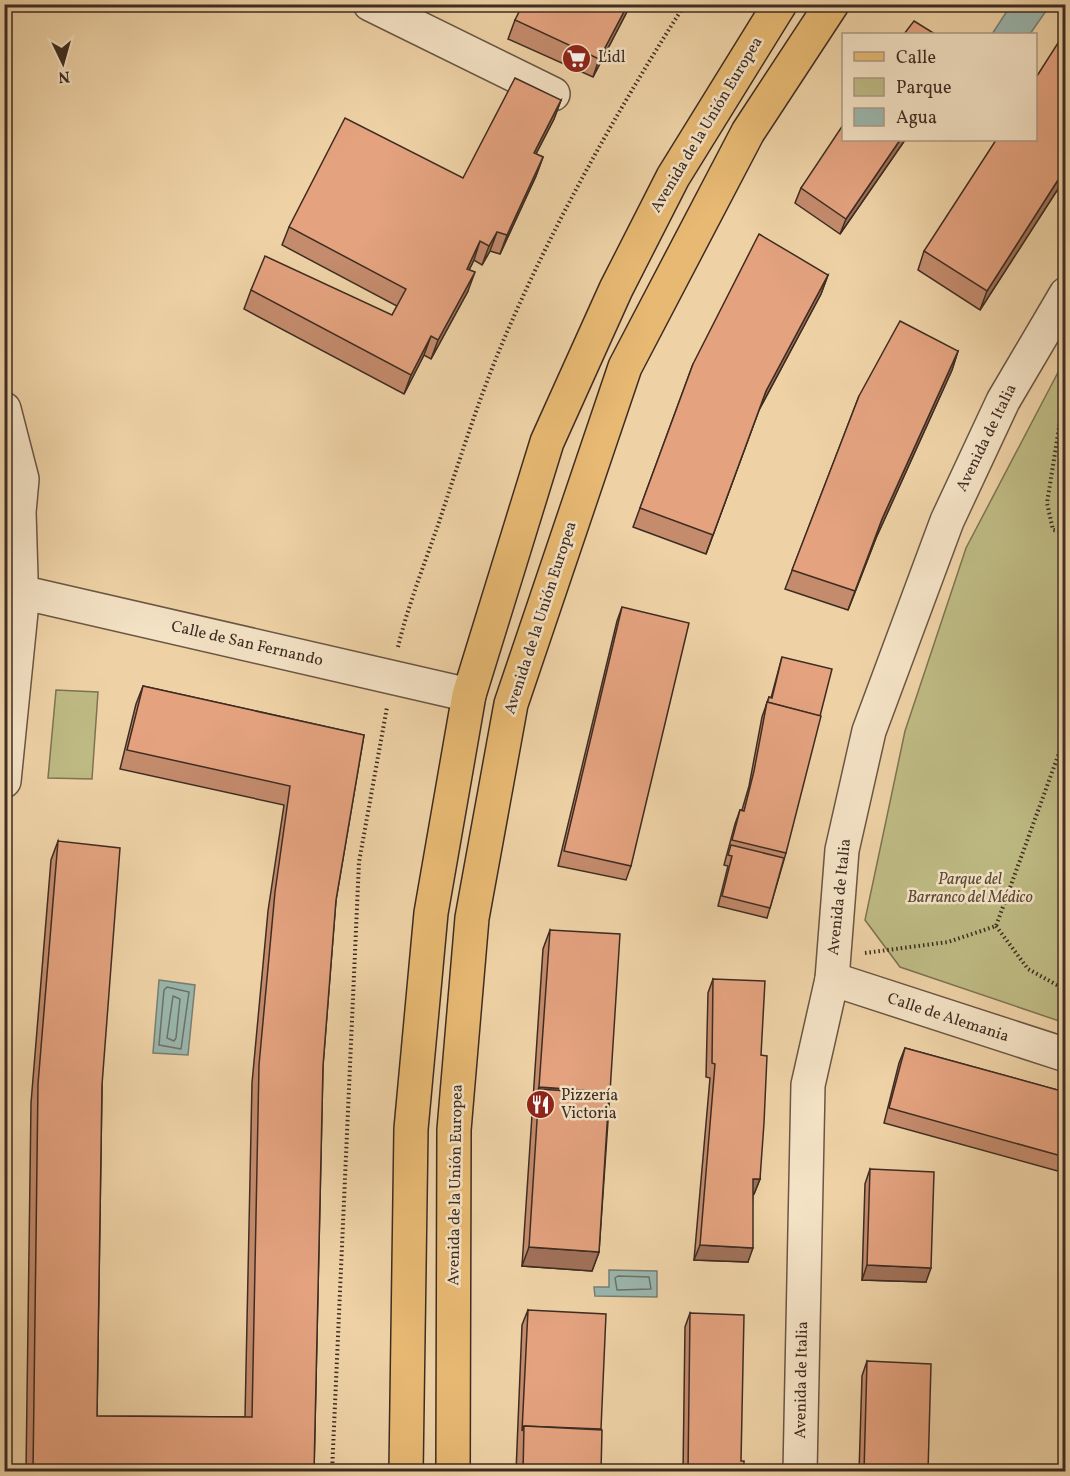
<svg xmlns="http://www.w3.org/2000/svg" width="1070" height="1476" font-family="Vollkorn,serif">
<style>
.green{fill:#beba83;stroke:#7e7352;stroke-width:1.5}
.water{fill:#9ab6ad;stroke:#757f75;stroke-width:1.5}
.lines{fill:none;stroke-linecap:round;stroke-linejoin:round}
.shore{stroke:#6c7168;stroke-width:1.5}
.minor-casing{stroke:#6a5643;stroke-width:36}
.major-casing{stroke:#3e2c22;stroke-width:36}
.path{stroke:#3e2c22;stroke-width:4;stroke-dasharray:1.5 3;stroke-linecap:butt}
.minor{stroke:#f4e2c5;stroke-width:33}
.major{stroke:#e7b973;stroke-width:33}
.wall{fill:#c48b6d;stroke:#3e2c22;stroke-width:1.5}
.shaded-wall{fill:#a07159;stroke:#3e2c22;stroke-width:1.5}
.building{fill:#e4a27f;stroke:#3e2c22;stroke-width:1.5}
.labels{text-anchor:middle;dominant-baseline:central;stroke-width:5;stroke-linejoin:round;paint-order:stroke}
.poi-label{font-size:16px;fill:#3e2c22;stroke:#f4e2c5;text-anchor:start}
.street-label{font-size:16px;fill:#3e2c22;stroke:#f4e2c5}
.park-label{font-size:16px;font-style:italic;fill:#584835;stroke:#f4e2c5}
</style>
<rect width="100%" height="100%" fill="#eed2a6"/>
<filter id="stains"><feTurbulence type="fractalNoise" baseFrequency=".00333" numOctaves="4"/><feColorMatrix values="0 0 0 0 .2 0 0 0 0 .09 0 0 0 0 .02 0 0 0 .5 -.17"/></filter>
<radialGradient id="worn" r=".72"><stop offset=".6" stop-color="#630" stop-opacity="0"/><stop offset="1" stop-color="#630" stop-opacity=".3"/></radialGradient>
<g class="green">
<path d="M1065,359V1023L900,967L865,920L905,731L966,548Z"/>
<path d="M56,690L98,692L92,779L48,778Z"/>
</g>
<g class="water">
<path d="M1011,5H1035L1046,11L1030,34H992Z"/>
<path d="M159,980L195,985L188,1055L153,1053Z"/>
<path d="M609,1270L657,1271V1297L595,1296L594,1287H609Z"/>
</g>
<g class="lines">
<g class="shore">
<path d="M167,987L189,992L181,1049L159,1045L164,990Z"/>
<path d="M173,996L180,999L176,1038L174,1041L167,1038Z"/>
<path d="M618,1276L649,1277L651,1289L617,1290L615,1278Z"/>
</g>
<defs>
<g id="minor">
<path d="M370,4L553,94"/>
<path d="M4,409L22,479L19,512L21,577"/>
<path d="M25,593L469,695"/>
<path d="M4,781L22,602"/>
<path d="M832,979L1066,1055"/>
<path d="M800,1472L808,1085L832,979L842,850L869,731L947,521L1003,401L1066,294"/>
</g>
<g id="major">
<path d="M406,1472L411,1129L431,913L469,695L547,442L616,289L673,177L780,4"/>
<path d="M453,1472L454,1130L472,918L511,704L625,367L748,132L832,4"/>
</g>
</defs>
<use href="#minor" class="minor-casing"/>
<use href="#major" class="major-casing"/>
<g class="path">
<path d="M1066,384L1047,503L1053,530L1066,532"/>
<path d="M398,647C408,605 425,563 439,522C458,465 476,407 499,351C549,231 615,114 685,4"/>
<path d="M996,926L1028,969L1066,990"/>
<path d="M865,953L948,942L996,926L1066,734"/>
<path d="M332,1472L359,862L387,707"/>
</g>
<use href="#minor" class="minor"/>
<use href="#major" class="major"/>
</g>
<g class="wall">
<path d="M631,4L593,77L508,39L515,20Z"/>
<path d="M561,100L554,119L536,154L543,157L536,176L500,254L490,251L482,265L474,260L469,270L468,291L431,359L424,355L404,394L244,309L251,290L392,315L397,306L282,245L289,227L463,178Z"/>
<path d="M843,140H905L840,234L795,203L801,188Z"/>
<path d="M1065,178L980,310L918,270L924,251Z"/>
<path d="M828,275L821,294L759,410L706,554L633,527L693,364Z"/>
<path d="M958,351L952,370L876,538L848,610L785,589L859,396Z"/>
<path d="M622,607L631,866L626,880L558,866L617,621Z"/>
<path d="M782,657L786,853L767,918L718,906L728,866L724,865L735,824L740,810H742L749,786L762,717L769,697L771,698Z"/>
<path d="M143,686L364,735L336,900L323,1066L314,1472H26L31,1103L51,860L58,841L102,1085L97,1416L245,1417L252,1083L268,911L284,805L120,769L136,704Z"/>
<path d="M550,930L610,1092L599,1252L592,1271L522,1266L543,949Z"/>
<path d="M713,979L761,1055L760,1179L754,1194H753L748,1262L694,1260L710,1078L706,1077L708,993Z"/>
<path d="M905,1048L1065,1092V1173L884,1123L899,1063Z"/>
<path d="M870,1169L926,1282L862,1280L865,1184Z"/>
<path d="M528,1310L601,1429V1472H516L522,1325Z"/>
<path d="M690,1313L744,1472H683L685,1327Z"/>
<path d="M867,1361L928,1472H859L862,1376Z"/>
</g>
<g class="shaded-wall">
<path d="M628,4H631L593,77L599,59Z"/>
<path d="M561,100L554,119L527,171L534,153Z"/>
<path d="M900,140H905L840,234L846,219Z"/>
<path d="M543,157L536,176L500,254L507,235Z"/>
<path d="M1065,169V178L980,310L987,291Z"/>
<path d="M497,232L490,251L482,265L489,246Z"/>
<path d="M480,241L474,260L460,288L467,269Z"/>
<path d="M475,272L468,291L431,359L438,340Z"/>
<path d="M828,275L821,294L759,410L706,554L766,391Z"/>
<path d="M431,336L424,355L404,394L411,375Z"/>
<path d="M958,351L952,370L876,538L848,610L882,519Z"/>
<path d="M539,1087L610,1092L603,1111L539,1089L533,1106Z"/>
<path d="M753,1179H760L754,1194L747,1193Z"/>
<path d="M700,1245L753,1248L748,1262L694,1260Z"/>
<path d="M529,1247L599,1252L592,1271L522,1266Z"/>
<path d="M867,1265L931,1268L926,1282L862,1280Z"/>
</g>
<g class="building">
<path d="M523,4H628L599,59L515,20Z"/>
<path d="M914,21L935,34H904Z"/>
<path d="M1065,32V169L987,291L924,251L996,140H1035V79Z"/>
<path d="M515,78L561,100L534,153L543,157L507,235L497,232L489,246L480,241L467,269L475,272L438,340L431,336L411,375L251,290L265,256L392,315L406,289L289,227L345,118L463,178Z"/>
<path d="M843,125V140H900L846,219L801,188Z"/>
<path d="M759,234L828,275L766,391L713,535L640,508L693,364Z"/>
<path d="M900,321L958,351L882,519L855,591L792,570L859,396Z"/>
<path d="M622,607L689,623L631,866L564,851Z"/>
<path d="M782,657L832,669L820,716L767,702L766,707L769,697L772,698Z"/>
<path d="M143,686L364,735L336,900L323,1066L314,1472H33L38,1084L58,841L120,848L102,1085L97,1416L252,1417L259,1065L275,892L290,786L127,750Z"/>
<path d="M767,702L821,716L786,853L732,840L740,810L744,811L754,771Z"/>
<path d="M731,845L784,858L770,908L722,896L732,856L728,855Z"/>
<path d="M550,930L620,934L610,1092L539,1087Z"/>
<path d="M713,979L765,981L761,1055L767,1056L764,1123L760,1179H753V1248L700,1245L715,1064L712,1063Z"/>
<path d="M905,1048L1065,1092V1157L889,1108Z"/>
<path d="M539,1089L609,1094L599,1252L529,1247Z"/>
<path d="M870,1169L934,1172L931,1268L867,1265Z"/>
<path d="M528,1310L606,1314L601,1429L524,1426L522,1431Z"/>
<path d="M690,1313L744,1315L741,1461H744V1472H688Z"/>
<path d="M867,1361L931,1364L928,1472H864Z"/>
<path d="M524,1426L602,1430L601,1472H523Z"/>
</g>
<defs>
<symbol id="supermarket-disc" viewBox="-11 -11 22 22"><circle r="9.5" fill="#8f2418" stroke="#f4e2c5"/><path d="M-6-5.5h2.5l.6 2H6L4.5 2H-2.5L-4.4-4H-6ZM-1.5 3.2a1.3 1.3 0 1 0 .1 0ZM3 3.2a1.3 1.3 0 1 0 .1 0Z" fill="#fff"/></symbol>
<symbol id="restaurant-disc" viewBox="-11 -11 22 22"><circle r="9.5" fill="#8f2418" stroke="#f4e2c5"/><path d="M-5-6h1v4h1v-4h1v4h1v-4h1v5L-1.5 .5V6h-2V.5L-5-1ZM5-6V6H3V1.5H1.5Q1.5-4 5-6Z" fill="#fff"/></symbol>
</defs>
<g fill-rule="evenodd">
<use href="#supermarket-disc" x="560" y="42" width="33" height="33"/>
<use href="#restaurant-disc" x="524" y="1088" width="33" height="33"/>
</g>
<g class="labels">
<g class="poi-label">
<text x="598" y="58">Lidl</text>
<text x="561" y="1096">Pizzería<tspan x="561" dy="18">Victoria</tspan></text>
</g>
<g class="street-label">
<text transform="translate(707 125) rotate(-59)">Avenida de la Unión Europea</text>
<text transform="translate(987 438) rotate(-64)">Avenida de Italia</text>
<text transform="translate(541 618) rotate(-72)">Avenida de la Unión Europea</text>
<text transform="translate(247 644) rotate(13)">Calle de San Fernando</text>
<text transform="translate(840 897) rotate(-84)">Avenida de Italia</text>
<text transform="translate(948 1018) rotate(18)">Calle de Alemania</text>
<text transform="translate(456 1185) rotate(-89)">Avenida de la Unión Europea</text>
<text transform="translate(802 1380) rotate(-89)">Avenida de Italia</text>
</g>
<g class="park-label">
<text x="970" y="880">Parque del<tspan x="970" dy="18">Barranco del Médico</tspan></text>
</g>
</g>
<rect width="1070" height="1476" fill="none" stroke="#eed2a6" stroke-width="24"/>
<rect x="6" y="6" width="1058" height="1464" fill="none" stroke="#3e2c22" stroke-width="3"/>
<rect x="12" y="12" width="1046" height="1452" fill="none" stroke="#3e2c22" stroke-width="1.5"/>
<rect x="842" y="33" width="195" height="108" fill="#f4e2c5" stroke="#ab9984" stroke-width="1.5"/>
<rect x="854" y="52" width="30" height="9" fill="#e7b973" stroke="#ab9984" stroke-width="1.5"/>
<text x="896" y="63" font-size="18" fill="#3e2c22">Calle</text>
<rect x="854" y="78" width="30" height="18" fill="#beba83" stroke="#ab9984" stroke-width="1.5"/>
<text x="896" y="93" font-size="18" fill="#3e2c22">Parque</text>
<rect x="854" y="108" width="30" height="18" fill="#9ab6ad" stroke="#ab9984" stroke-width="1.5"/>
<text x="896" y="123" font-size="18" fill="#3e2c22">Agua</text>
<g transform="translate(63 63) rotate(175)" stroke="#f4e2c5" stroke-width="4.5" paint-order="stroke">
<path d="M0-4.5L10 22L0 15L-10 22Z" fill="#3e2c22"/>
<text y="-9" font-size="16" font-weight="bold" text-anchor="middle" fill="#3e2c22">N</text>
</g>
<rect width="100%" height="100%" filter="url(#stains)"/>
<rect width="100%" height="100%" fill="url(#worn)"/>
</svg>
